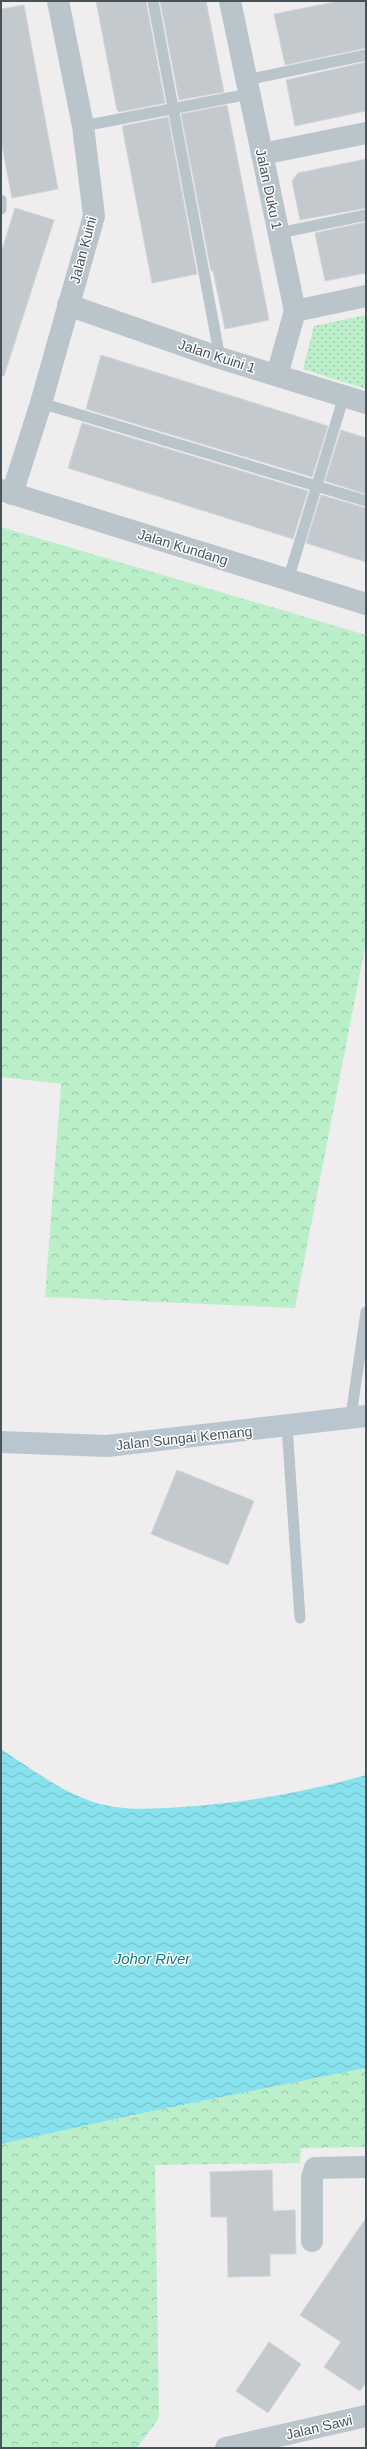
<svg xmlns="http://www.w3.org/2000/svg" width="367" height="2449" font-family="Helvetica,sans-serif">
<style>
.forest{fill:url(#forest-crowns)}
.park{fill:url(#park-dots)}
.water{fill:url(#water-waves)}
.building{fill:#c4c9ce;stroke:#d1d5d9}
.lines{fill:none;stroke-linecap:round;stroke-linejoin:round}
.lane{stroke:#b9c4cb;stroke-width:11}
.street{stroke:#b9c4cb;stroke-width:22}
.secondary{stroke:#b9c6d0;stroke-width:22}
.labels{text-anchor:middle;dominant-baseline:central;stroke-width:3;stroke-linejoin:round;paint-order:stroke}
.street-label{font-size:14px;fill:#46535b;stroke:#fff}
.water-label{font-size:15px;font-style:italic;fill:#0b7d8b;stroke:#fff}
</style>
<defs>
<pattern id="forest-crowns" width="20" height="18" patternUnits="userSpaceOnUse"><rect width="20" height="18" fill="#bbefca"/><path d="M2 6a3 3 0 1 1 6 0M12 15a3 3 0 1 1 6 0" fill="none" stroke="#9ac4a7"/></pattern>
<pattern id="park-dots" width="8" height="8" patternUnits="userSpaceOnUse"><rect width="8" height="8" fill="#bbefca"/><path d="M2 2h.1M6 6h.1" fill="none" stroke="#9ac4a7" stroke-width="1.8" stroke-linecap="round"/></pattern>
<pattern id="water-waves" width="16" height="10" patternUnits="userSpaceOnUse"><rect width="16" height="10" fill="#87e2ed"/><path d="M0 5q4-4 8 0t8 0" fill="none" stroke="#70bac3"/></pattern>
</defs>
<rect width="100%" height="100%" fill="#f0edee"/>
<g class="forest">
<path d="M1,527L366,635V942L295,1308L45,1297L61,1084L1,1077Z"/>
<path d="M366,2068V2147L301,2148L300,2163L155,2165L159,2418L137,2448H1V2144L143,2113Z"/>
</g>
<path class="park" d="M366,315V389L303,369L314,326Z"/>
<path class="water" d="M1,1749C31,1769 59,1790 93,1802C122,1811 151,1809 181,1807C244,1803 306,1792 366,1775V2068L143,2113L1,2144Z"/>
<g class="building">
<path d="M96,1H146L165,103L119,112L117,110Z"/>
<path d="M160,1H206L224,92L179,100Z"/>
<path d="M340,1H366V48L285,65L274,14Z"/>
<path d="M24,5L58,189L12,198L1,141V9Z"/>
<path d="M366,62V111L295,126L286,80Z"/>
<path d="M227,105L269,320L225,329L213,271H211L181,114Z"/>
<path d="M168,117L197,274L152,283L122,126Z"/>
<path d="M366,159V208L300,220L292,181L298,173Z"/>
<path d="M15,208L54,220L4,376H1V253Z"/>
<path d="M366,222V273L325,281L315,233Z"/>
<path d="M101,355L328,426L312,477L86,409Z"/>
<path d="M82,423L308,491L293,539L68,468Z"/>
<path d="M341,430L366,438V494L325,481Z"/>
<path d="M321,495L366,508V562L306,543Z"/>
<path d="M177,1470L254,1501L228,1565L151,1534Z"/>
<path d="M272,2170L273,2211L295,2210L296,2254H270V2276L228,2277L227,2217H211L210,2172Z"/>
<path d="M366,2218V2382L360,2391L324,2367L341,2342L300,2315Z"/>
<path d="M269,2342L301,2364L268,2413L236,2391Z"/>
</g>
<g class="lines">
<g class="lane">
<path d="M153,1L220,358"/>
<path d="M246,80L366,55"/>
<path d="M83,126L249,94"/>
<path d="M1,200V209"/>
<path d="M279,233L366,215"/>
<path d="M41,403L366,501"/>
<path d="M288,580L344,396"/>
<path d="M351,1416L366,1312"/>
<path d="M287,1426L300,1618"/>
</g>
<g class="street">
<path d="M230,1L295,311L277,375"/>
<path d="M262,154L366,133"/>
<path d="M68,305L220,358L366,403"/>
<path d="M295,311L366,296"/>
<path d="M1,490L366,604"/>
<path d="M12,494L41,403L94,216L83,126L58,1"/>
<path d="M312,2241V2178L315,2168L366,2167"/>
<path d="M226,2448L366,2416"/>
</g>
<path class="secondary" d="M1,1442L107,1446L366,1416"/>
</g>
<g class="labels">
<g class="street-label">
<text transform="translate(269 189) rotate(78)">Jalan Duku 1</text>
<text transform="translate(83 250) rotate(-75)">Jalan Kuini</text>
<text transform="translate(217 356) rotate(18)">Jalan Kuini 1</text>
<text transform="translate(183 547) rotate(17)">Jalan Kundang</text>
<text transform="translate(184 1438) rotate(-6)">Jalan Sungai Kemang</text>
<text transform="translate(319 2427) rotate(-13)">Jalan Sawi</text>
</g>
<g class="water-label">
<text x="152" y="1958">Johor River</text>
</g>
</g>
<rect width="367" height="2449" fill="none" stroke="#46535b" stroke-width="4"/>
</svg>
